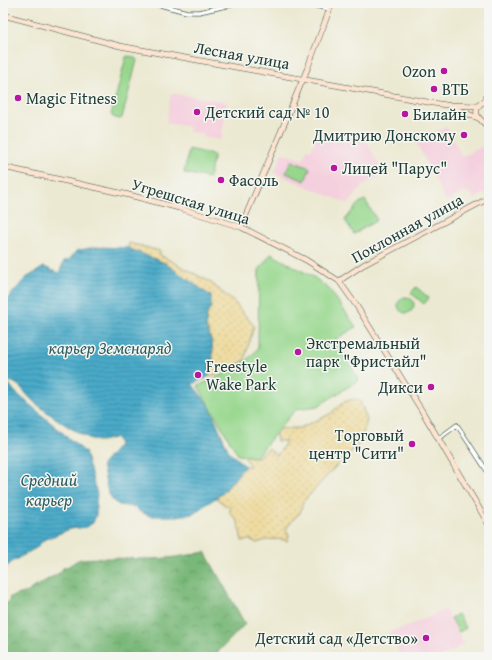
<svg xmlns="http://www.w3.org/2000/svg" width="492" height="660" font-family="'Gentium Book Plus',serif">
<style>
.built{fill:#f4cfdd}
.forest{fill:url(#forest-crowns);stroke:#4c7a56}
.sand{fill:url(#sand-dots);stroke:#868c69}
.park{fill:#97d78d;stroke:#5b8a60}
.water{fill:url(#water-rules);stroke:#34747e}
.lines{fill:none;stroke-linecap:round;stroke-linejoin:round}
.street-casing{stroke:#3e574c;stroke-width:5}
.secondary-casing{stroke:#3e574c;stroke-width:6}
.street{stroke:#fff;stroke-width:3.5}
.secondary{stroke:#fde4d1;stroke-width:5}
.poi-dot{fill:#b5179e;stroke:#f6f6f2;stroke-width:1.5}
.labels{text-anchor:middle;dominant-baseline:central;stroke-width:3;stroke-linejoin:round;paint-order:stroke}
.street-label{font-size:16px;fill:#1f3d34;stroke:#f6f6f2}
.poi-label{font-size:16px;fill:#1f3d34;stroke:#f6f6f2;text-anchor:start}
.water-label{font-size:17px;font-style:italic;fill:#2c5e61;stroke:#f6f6f2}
</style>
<defs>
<pattern id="forest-crowns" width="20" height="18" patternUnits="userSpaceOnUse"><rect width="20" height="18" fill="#79b878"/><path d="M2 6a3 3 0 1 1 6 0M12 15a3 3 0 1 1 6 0" fill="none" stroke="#639763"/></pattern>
<pattern id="sand-dots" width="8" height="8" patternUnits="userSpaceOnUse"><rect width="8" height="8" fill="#eeda9e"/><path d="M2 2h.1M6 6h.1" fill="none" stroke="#ccbc89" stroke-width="1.8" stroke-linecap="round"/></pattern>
<pattern id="water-rules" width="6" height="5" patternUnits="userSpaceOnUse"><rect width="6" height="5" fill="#4aaac9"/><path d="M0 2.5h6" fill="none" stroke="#3d8ca4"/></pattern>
</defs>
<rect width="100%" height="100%" fill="#f6f6f2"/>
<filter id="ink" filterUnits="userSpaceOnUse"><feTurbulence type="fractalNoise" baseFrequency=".025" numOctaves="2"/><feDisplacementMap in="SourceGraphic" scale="8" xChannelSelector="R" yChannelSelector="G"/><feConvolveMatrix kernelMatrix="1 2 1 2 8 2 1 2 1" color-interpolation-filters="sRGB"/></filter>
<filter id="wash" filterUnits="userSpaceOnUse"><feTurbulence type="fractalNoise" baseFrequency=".012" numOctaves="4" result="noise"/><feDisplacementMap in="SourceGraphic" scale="16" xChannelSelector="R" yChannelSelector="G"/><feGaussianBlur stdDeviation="0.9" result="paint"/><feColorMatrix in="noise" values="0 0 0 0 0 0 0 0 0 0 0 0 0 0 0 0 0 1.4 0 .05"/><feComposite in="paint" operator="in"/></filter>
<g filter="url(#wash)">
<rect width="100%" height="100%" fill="#ece9d2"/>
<g class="built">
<path d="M171,93L227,102L221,140L203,137V134L189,132L190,127L166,123Z"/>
<path d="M447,127L462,157L487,144L489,147V191L474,199L471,192L467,194L466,191L446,201L416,142Z"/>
<path d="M319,132L366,140L384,174L362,186L349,204L274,173L282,153L303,160L307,149L311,150Z"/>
<path d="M445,609L464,644L441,657H402L388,633L418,622Z"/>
</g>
<path class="forest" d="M205,552L245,624L213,657H3V604C8,604 9,602 10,597L28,592L31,589L61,572L63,568C71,567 74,560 82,559C104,557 126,559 147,559C166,559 186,556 205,552Z"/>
<g class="sand">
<path d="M129,243L160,251V255L210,282L235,303L254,326L244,361C232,366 220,374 208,377C212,366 214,355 212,343C209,327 200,324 211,307L186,280L165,263L128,248Z"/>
<path d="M354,399L360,401L367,420L360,443L336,466L303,502L300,513L294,518L286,529L289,535L287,541C278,538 267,539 257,543L251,540L242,541L238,522L230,513V507L225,505L216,498L223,493L245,466H250L245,457H258L269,448L276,456L281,450L286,441H277L275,429L300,428L330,414L344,402Z"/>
</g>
<g class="park">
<path d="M128,56L134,57L137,60L122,118L119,119L113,117L111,115L126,57Z"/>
<path d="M189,149L214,155L209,178L184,173Z"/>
<path d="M291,161L310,168L305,181L286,173Z"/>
<path d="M365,200L377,220L354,234L345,220L359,203Z"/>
<path d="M271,254L315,278L330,290L356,327L335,340L359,380L318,406L296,409L256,457L238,455L198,386C222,374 242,369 258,348L259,270Z"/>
<path d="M416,287L429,298L424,304L411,293Z"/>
<circle cx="406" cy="305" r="8"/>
<path d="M458,614L466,628L459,632L451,618Z"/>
</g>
<path class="water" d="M95,247L128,248L165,263L211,296V307L207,314L206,328L212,343L213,363L208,377L192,384L209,405L229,452L245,466L223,493L192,514L175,516H150L140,512L135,507L119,505L113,501L108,492L102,465L119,445L116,437C110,439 105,441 98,441C84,439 44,411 33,401C25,394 19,381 7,381L15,392L85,452L97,494L96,502V515L93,523L86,527L70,529L44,540L36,548L13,561L3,570V348L7,346L8,330L3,323L9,297L26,278L44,267L59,273L64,261L69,260L76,251Z"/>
</g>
<g filter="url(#ink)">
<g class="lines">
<defs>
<g id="street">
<path d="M152,3L187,12H199L240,3"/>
<path d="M304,3L329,9"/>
<path d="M438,439L457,425L489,474"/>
</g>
<g id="secondary">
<path d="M3,15L120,46L433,103L446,105L478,106"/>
<path d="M485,101L489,90"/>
<path d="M489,101L481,103C470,115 482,120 489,128"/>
<path d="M451,107L478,118"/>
<path d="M3,167L129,195L179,208L241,227L306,260L339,281L356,305L422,411L489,525"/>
<path d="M241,227L308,67L332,3"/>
<path d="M339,281L363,265L489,198"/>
</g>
</defs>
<use href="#street" class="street-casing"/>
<use href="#secondary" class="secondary-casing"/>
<use href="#street" class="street"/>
<use href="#secondary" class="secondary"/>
</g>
</g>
<g class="poi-dot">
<circle cx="444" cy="71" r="4"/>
<circle cx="434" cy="89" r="4"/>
<circle cx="18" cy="98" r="4"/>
<circle cx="197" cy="112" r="4"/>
<circle cx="405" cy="114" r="4"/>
<circle cx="464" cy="135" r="4"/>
<circle cx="334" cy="168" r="4"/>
<circle cx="221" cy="180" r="4"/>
<circle cx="298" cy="352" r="4"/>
<circle cx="198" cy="375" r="4"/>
<circle cx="431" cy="387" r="4"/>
<circle cx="412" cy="444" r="4"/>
<circle cx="426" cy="638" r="4"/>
</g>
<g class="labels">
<g class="street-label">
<text transform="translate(242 55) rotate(10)">Лесная улица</text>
<text transform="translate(191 201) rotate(17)">Угрешская улица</text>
<text transform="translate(407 228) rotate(-29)">Поклонная улица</text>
</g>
<g class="poi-label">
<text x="436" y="71" text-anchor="end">Ozon</text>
<text x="442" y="89">ВТБ</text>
<text x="26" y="98">Magic Fitness</text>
<text x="205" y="112">Детский сад № 10</text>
<text x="413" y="114">Билайн</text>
<text x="456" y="135" text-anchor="end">Дмитрию Донскому</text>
<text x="342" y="168">Лицей "Парус"</text>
<text x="229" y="180">Фасоль</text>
<text x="306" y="343">Экстремальный<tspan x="306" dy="18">парк "Фристайл"</tspan></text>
<text x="206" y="366">Freestyle<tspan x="206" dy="18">Wake Park</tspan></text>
<text x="423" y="387" text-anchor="end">Дикси</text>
<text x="404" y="435" text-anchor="end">Торговый<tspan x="404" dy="18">центр "Сити"</tspan></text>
<text x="418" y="638" text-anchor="end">Детский сад «Детство»</text>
</g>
<g class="water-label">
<text x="110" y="347">карьер Земснаряд</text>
<text x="49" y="479">Средний<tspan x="49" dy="20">карьер</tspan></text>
</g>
</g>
<rect width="492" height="660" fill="none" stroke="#f6f6f2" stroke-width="16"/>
</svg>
